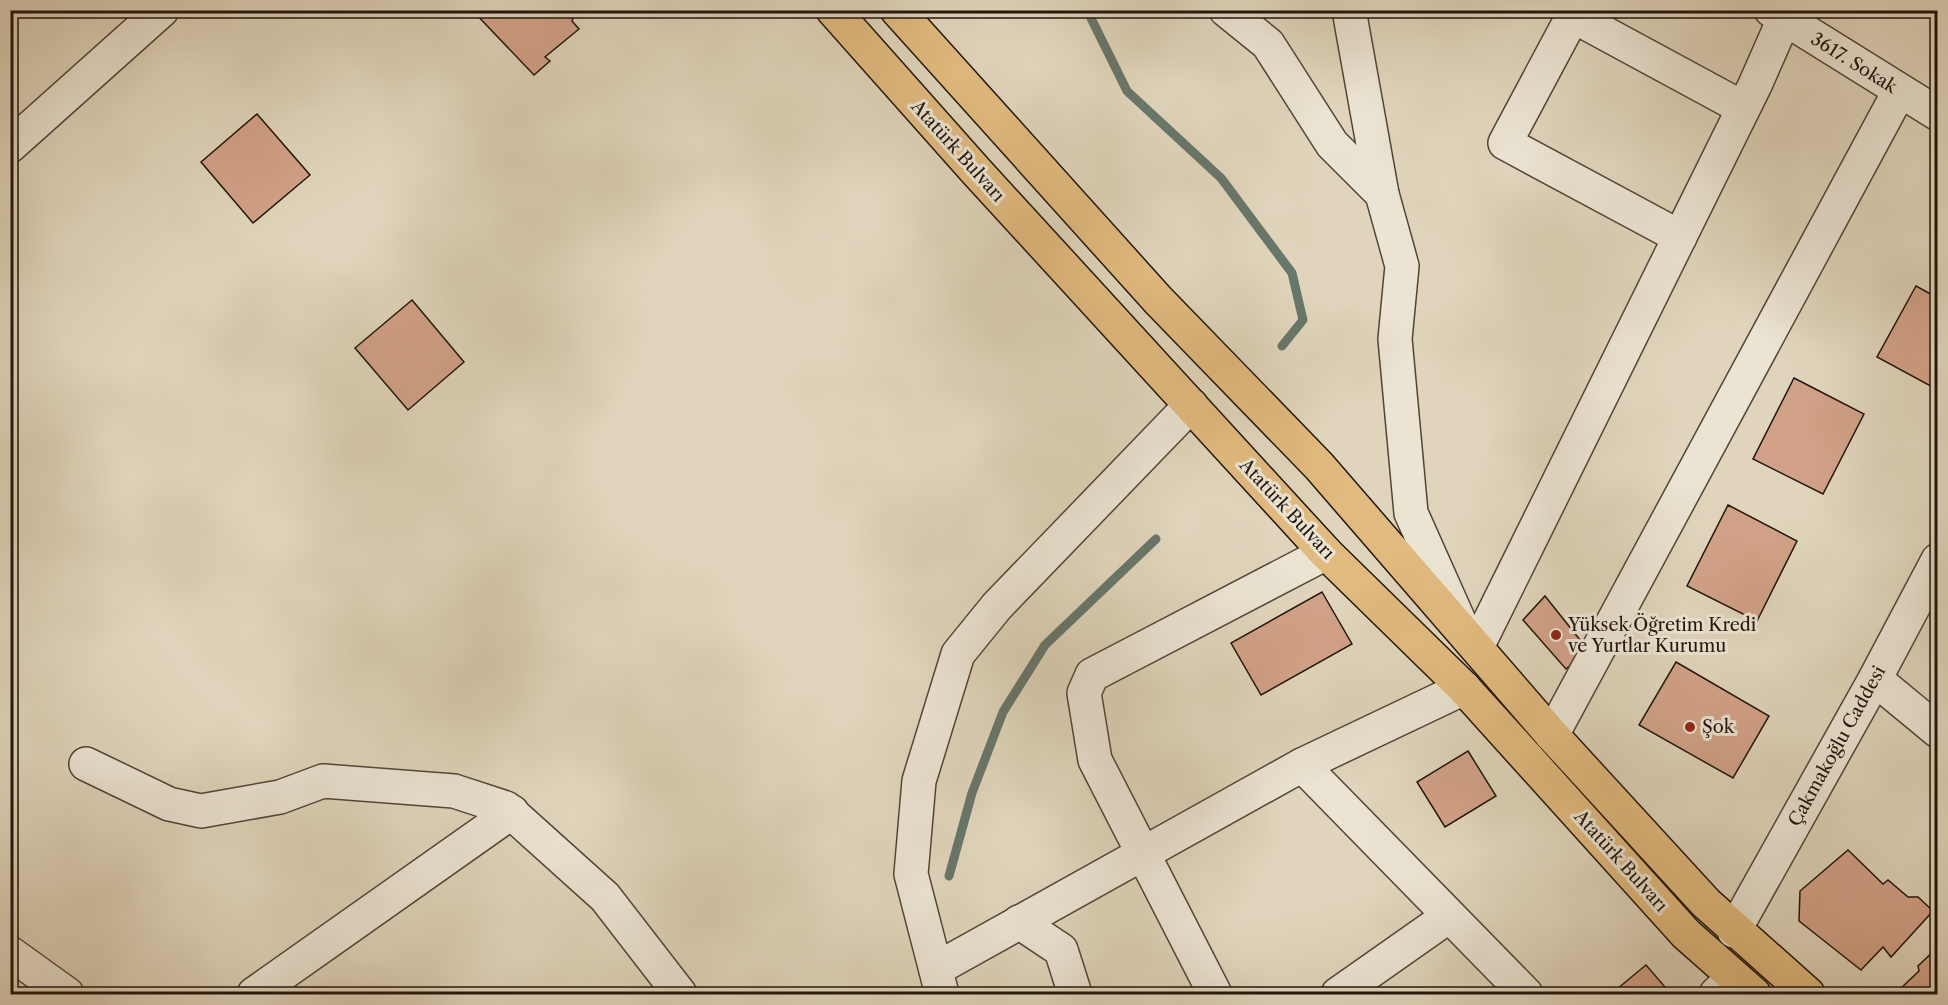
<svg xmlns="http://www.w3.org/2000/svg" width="1948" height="1005" font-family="'Libre Caslon Text',serif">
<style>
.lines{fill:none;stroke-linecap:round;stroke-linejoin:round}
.stream{stroke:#67776b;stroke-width:9}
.building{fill:#d2a288;stroke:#21150c;stroke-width:1.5}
.minor-casing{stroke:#514538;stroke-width:36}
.major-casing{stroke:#21150c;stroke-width:36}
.minor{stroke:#ebe4d3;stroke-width:33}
.major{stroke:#e0ba7e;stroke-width:33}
.poi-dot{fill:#8f2418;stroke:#ebe4d3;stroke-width:2}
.labels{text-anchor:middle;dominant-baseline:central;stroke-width:6;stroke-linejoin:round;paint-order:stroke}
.street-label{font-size:18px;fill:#21150c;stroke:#ebe4d3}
.poi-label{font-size:18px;fill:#21150c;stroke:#ebe4d3;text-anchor:start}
</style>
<rect width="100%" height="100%" fill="#e0d5bc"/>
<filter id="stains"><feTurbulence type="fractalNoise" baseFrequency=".00333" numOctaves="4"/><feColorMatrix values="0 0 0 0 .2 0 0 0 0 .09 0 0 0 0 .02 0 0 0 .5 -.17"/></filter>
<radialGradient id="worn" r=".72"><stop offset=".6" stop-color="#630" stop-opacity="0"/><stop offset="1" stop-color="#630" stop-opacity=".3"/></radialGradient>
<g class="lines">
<g class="stream">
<path d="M1087,10L1127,91L1221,178L1292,273L1303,320L1282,346"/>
<path d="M949,876L972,793L1003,712L1045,645L1156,539"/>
</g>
</g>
<g class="building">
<path d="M576,10L572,21L579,29L545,57L550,61L534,75L473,11Z"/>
<path d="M257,114L310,175L253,223L201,162Z"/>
<path d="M1916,286L1938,298V390L1877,357Z"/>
<path d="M412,300L464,362L408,410L355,348Z"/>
<path d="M1794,378L1864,414L1823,494L1753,459Z"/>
<path d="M1728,505L1797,541L1757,621L1687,586Z"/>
<path d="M1322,592L1352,644L1261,695L1231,643Z"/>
<path d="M1545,596L1588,650L1566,669L1523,620Z"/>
<path d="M1676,662L1769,716L1733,778L1639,725Z"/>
<path d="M1468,751L1496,796L1445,827L1417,782Z"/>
<path d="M1848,850L1883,884L1888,880L1908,897H1918L1933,911L1891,957L1883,947L1861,970L1799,921L1800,891Z"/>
<path d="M1938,947V994H1900L1899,990L1919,971L1918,966Z"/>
<path d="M1646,965L1671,994H1611Z"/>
</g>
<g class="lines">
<defs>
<g id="minor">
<path d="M1226,10L1268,44L1332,144L1382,194"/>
<path d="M1349,10L1382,194L1402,266L1395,339L1411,513L1460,623"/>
<path d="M1576,10L1505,143L1680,237"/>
<path d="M1771,10L1938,114"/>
<path d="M1573,16L1743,108"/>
<path d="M10,146L162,10"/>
<path d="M1477,647L1755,85L1788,10"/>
<path d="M1875,679L1938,731"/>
<path d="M1552,735L1899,92"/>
<path d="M86,764L169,804L201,811L280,797L323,781L454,791L506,808L605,897L680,994"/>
<path d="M1302,765L1526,994"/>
<path d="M1019,922L1061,950L1075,994"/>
<path d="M1734,931L1875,679L1938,560"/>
<path d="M10,953L67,994"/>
<path d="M936,969L1302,765L1464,688"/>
<path d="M254,994L512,812"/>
<path d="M942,994L911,874L919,781L958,654L997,606L1191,405"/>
<path d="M1215,994L1095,760L1084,693L1092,675L1326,553"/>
<path d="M1338,994L1449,916"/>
<path d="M1716,994L1734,977"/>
</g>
<g id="major">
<path d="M833,10L976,171L1326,553L1464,688L1686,934L1754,994"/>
<path d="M897,10L1158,300L1319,466L1552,735L1706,903L1808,994"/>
</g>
</defs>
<use href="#minor" class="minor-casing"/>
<use href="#major" class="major-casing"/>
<use href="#minor" class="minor"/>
<use href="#major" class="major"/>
</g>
<g class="poi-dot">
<circle cx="1556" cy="635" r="6"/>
<circle cx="1690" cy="727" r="6"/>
</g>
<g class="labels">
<g class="street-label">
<text transform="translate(1854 63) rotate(32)">3617. Sokak</text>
<text transform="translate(958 151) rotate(48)">Atatürk Bulvarı</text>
<text transform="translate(1287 509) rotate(47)">Atatürk Bulvarı</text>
<text transform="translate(1837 746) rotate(-61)">Çakmakoğlu Caddesi</text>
<text transform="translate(1621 861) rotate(48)">Atatürk Bulvarı</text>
</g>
<g class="poi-label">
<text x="1568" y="625">Yüksek Öğretim Kredi<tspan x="1568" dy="21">ve Yurtlar Kurumu</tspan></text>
<text x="1702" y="727">Şok</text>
</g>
</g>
<rect width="1948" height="1005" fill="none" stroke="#e0d5bc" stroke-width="36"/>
<rect x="12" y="12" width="1924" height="981" fill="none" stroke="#21150c" stroke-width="3"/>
<rect x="18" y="18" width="1912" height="969" fill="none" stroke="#21150c" stroke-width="1.5"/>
<rect width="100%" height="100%" filter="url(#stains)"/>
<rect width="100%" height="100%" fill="url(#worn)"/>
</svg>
